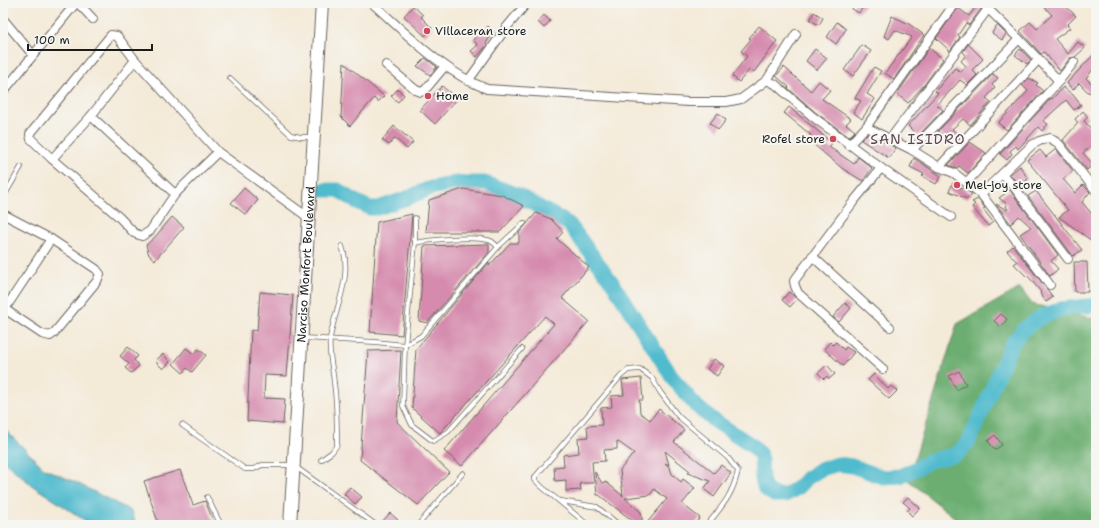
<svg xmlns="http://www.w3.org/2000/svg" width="1099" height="528" font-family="'Shantell Sans',sans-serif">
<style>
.forest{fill:#6cae71;stroke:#446546}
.water{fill:#51bbce;stroke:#366c75}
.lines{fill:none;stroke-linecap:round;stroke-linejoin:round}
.river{stroke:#51bbce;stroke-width:15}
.building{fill:#d68bae}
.service-casing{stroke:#68645e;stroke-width:5.5}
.minor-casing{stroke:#68645e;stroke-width:10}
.primary-casing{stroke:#68645e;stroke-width:14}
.service{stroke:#fff;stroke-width:4}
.minor{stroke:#fff;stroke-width:8}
.primary{stroke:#fff;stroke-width:12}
.poi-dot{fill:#d1495b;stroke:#f6f6f2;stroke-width:1.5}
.labels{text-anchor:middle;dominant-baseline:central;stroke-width:4;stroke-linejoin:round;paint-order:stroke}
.poi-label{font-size:12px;fill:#1c1c1c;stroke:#f6f6f2;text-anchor:start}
.street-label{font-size:12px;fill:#1c1c1c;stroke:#f6f6f2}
.quarter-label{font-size:14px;letter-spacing:1px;fill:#5d434f;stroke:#f6f6f2}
</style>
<rect width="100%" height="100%" fill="#f6f6f2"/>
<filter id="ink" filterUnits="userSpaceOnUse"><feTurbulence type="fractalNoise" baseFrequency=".025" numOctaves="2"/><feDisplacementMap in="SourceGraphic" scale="8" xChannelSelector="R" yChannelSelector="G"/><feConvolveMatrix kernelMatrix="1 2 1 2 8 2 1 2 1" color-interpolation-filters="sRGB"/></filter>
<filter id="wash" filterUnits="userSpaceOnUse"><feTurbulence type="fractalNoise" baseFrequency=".012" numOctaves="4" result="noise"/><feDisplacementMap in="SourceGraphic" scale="16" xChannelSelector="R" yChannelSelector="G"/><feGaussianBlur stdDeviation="0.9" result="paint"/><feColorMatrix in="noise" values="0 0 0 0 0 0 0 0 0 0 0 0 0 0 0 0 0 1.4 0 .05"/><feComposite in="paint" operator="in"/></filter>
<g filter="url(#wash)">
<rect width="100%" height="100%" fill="#f4ead8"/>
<path class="forest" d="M1020,288L1032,304L1096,319V525H964L908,480L957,324Z"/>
<path class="water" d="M3,428L45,469L75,482L131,511L136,525H92L33,486L3,461Z"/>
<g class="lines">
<path class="river" d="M323,190H338L357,202L370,208H378L407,198L431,188L456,183H485L516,194L569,224L614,285L672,377L696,406L712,419L753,446L761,456L762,479L765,489L774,495H785L799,487L807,478L821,469L838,464L852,466L883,477L900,476L919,467L929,461L957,454L969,441L1012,343L1024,329L1041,317L1061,309L1096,305"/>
</g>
<g id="blocks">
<g class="building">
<path d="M855,3H866L859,13L852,9Z"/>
<path d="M1041,3H1062L1076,16L1067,25L1070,28L1055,39L1068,54L1078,42L1085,48L1075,57L1070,58L1060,71L1044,52L1041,54L1020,31L1030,22L1037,29L1052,15Z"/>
<path d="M977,5L981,9L969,25L966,23L958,35L960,37L950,51L936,38L958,8L969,16Z"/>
<path d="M413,6L423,15L421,17L432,28L425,36L404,16Z"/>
<path d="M814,12L823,18L819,25L810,20Z"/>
<path d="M544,15L550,21L544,28L538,22Z"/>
<path d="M892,16L909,24L924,35L894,79L885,73L912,37L895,30L889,39L884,36Z"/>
<path d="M837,22L846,29L836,44L827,37Z"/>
<path d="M997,25L1006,34L1002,40L992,33Z"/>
<path d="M488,26L494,32L488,40L486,44L487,45L477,57L471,51L478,45L473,40L479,33L481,34Z"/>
<path d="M759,26L777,41L754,72L750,69L739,82L732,76L747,56L741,51L751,39L749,38Z"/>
<path d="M968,44L983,59L972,70L977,75L967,85L960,80L937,105L943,110L918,136L908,126L938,93L935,91L955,68L961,72L966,66L961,61L966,55L963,52Z"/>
<path d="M862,45L871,51L853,76L844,70Z"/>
<path d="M929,48L943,59L924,85L908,103L897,94Z"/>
<path d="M815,49L827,58L817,70L806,61Z"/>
<path d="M1020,49L1031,60L1027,64L1015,55Z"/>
<path d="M1096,52V66L1086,78L1095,87L1089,93L1079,83L1073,90L1067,83Z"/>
<path d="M425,58L437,67L430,75L417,66Z"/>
<path d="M344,63L384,96L378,102L374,98L350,126L341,117Z"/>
<path d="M784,67L811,91L819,81L830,90L822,99L851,119L846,124L855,131L849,137L815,112L788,88L789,87L776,76Z"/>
<path d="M874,67L881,71L867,94L875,99L862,119L853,112L861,101L855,98Z"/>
<path d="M993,74L998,78L992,85L995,88L986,98L991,102L970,125L963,119L952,129L960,136L952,144L938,131Z"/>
<path d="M1029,78L1038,83L1036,85L1043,91L1007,130L998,123L1028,91L1022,85Z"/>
<path d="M442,86L457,99L435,124L420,110Z"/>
<path d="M1063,87L1073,95L1081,105L1074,110L1066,100L1043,121L1048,124L1042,131L1038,127L1018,149L1016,146L1010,151L1012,154L1007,160L1000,154L1051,98L1052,99Z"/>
<path d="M398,89L404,95L398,102L391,96Z"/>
<path d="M789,107L832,143L829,147L854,164L858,157L872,168L863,181L843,169L807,139L811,135L784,113Z"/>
<path d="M1083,111L1088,117L1084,121L1096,134V148L1092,145L1083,153L1093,164L1087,170L1063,140L1078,123L1075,119Z"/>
<path d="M718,113L726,120L718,130L710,123Z"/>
<path d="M394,126L413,142L407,149L395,138L389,145L382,140Z"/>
<path d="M867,134L896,148L889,158L861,140Z"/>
<path d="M970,142L986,153L968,173L959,166L957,168L948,165Z"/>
<path d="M1056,149L1073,171L1063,179L1075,193L1083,185L1090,192L1082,202L1096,219V244L1059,217L1068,210L1027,160L1040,150L1046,157Z"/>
<path d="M914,158L941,176L936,184L922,176L924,174L910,167Z"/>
<path d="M1020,166L1028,179L1020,186L1010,174Z"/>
<path d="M953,183L972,194L967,199L949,191Z"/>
<path d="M244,188L258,200L246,215L231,203Z"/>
<path d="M463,189L502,195L524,206L500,232H426L429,200Z"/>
<path d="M1010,190L1058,255L1051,261L1058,269L1050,276L1020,234L1031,227L1019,216L1011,224L996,204L1007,210L1008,209L1006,207L1007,204L999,198Z"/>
<path d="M1036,191L1082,250L1073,256L1028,196Z"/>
<path d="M978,199L985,208L983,209L993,222L988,226L972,207L975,204L972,202Z"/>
<path d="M536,213L551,219L563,232L557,239L589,267L562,298L589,321L462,466L444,451L554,324L545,316L440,433L412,408L416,349L489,262V266L510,243H519V233Z"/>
<path d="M412,214L402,335L370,332L377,222Z"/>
<path d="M172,217L184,227L155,260L149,255L146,245L155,237Z"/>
<path d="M489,244V252L427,323L419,321L424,246Z"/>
<path d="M1013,246L1053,297L1046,302L1040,293L1041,292L1027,275L1026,276L1014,264L1017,262L1007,251Z"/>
<path d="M1074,262H1087L1088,292H1075Z"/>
<path d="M260,292L293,295L287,376L265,375L264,398L285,399L283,424L247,421L251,330L257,331Z"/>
<path d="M789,292L797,299L790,307L782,300Z"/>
<path d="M845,303L851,308L839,322L833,317Z"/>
<path d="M1001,314L1007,319L1001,327L994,321Z"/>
<path d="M830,342L833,345L836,342L844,350L846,347L854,352L843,366L824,349Z"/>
<path d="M128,347L138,356L134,360L139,366L131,373L125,368L129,364L120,356Z"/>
<path d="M186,348L194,354L198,349L206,355L192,372L187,368L183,373L173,364Z"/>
<path d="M401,350L397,422L449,472L418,505L360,460L368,351Z"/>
<path d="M163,354L170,362L163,369L155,361Z"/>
<path d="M714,359L724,366L717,376L707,369Z"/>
<path d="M827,365L835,374L829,379L827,376L824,379L818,373Z"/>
<path d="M959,371L966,384L957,390L949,376Z"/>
<path d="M874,374L888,389L891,386L897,391L889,399L868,380Z"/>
<path d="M641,378L643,400H639L640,413L650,420L659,409L684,430L674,442L714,473L721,465L731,473L714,497L704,489L710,481L688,473L690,471L665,451L669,465L665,463L670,468L672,474L681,482L683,479L695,488L682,504L700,518L694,525H645L667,499L654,489L650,495L625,498L641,512L643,525H633V521L599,495H597L595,472L602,483L606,482L623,496L620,470L634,453L617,441V449L604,450L605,461L592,462L594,483H580L581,490L566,491V480L555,481L554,467L564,466L563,455L579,453L578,438L588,437L587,426L602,425L601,408L612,407L611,396L624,395L622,380Z"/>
<path d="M995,435L1002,445L995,450L988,441Z"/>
<path d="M180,470L193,505L205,501L215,525H159L144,481Z"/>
<path d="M350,487L362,497L355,504L344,494Z"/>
<path d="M908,497L920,508L912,516L907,511L910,508L903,502Z"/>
<path d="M390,513L398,520L394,525H379Z"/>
</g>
</g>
</g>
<g filter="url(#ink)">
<use href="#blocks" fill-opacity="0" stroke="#68645e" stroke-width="1"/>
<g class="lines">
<defs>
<g id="service">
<path d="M230,78L291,135L301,137H313"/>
<path d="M3,198L21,167"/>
<path d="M415,218V243L405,345L403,406L412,425L433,441L448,432L522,349"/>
<path d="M415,243C428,240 479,235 491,241C493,242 496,245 498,247"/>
<path d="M304,338L375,342L405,345L421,336L498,247L524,223"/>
<path d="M182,425L245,469H254L262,465H293L376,525"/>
<path d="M321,460L332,452L337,445C337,424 337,404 334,383C333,369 328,353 330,338C335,308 353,276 342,246"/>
<path d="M207,497L221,525"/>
<path d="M561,501L597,507L619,525"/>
<path d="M418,525L463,473"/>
<path d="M588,525L542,487L535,480V477L621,376L628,370L640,369L652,378L660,392L678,416L728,458L738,471C732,496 723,505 707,525"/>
</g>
<g id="minor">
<path d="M78,3L93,19"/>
<path d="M372,3C407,34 443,72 487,89L689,102H726L741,99L767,80L775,84L812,116L881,168L854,201L794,281L795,286L798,293L883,369"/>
<path d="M982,3L1019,39L1059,81"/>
<path d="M3,19L33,55"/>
<path d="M386,65L416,90L421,92L425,90L445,66"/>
<path d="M767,80L796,34"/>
<path d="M468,81L506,28L527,3"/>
<path d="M3,92L76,3"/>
<path d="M91,116L175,194"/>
<path d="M866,127L912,150L939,167L954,173L981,194L1050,285"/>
<path d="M890,139L988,9"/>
<path d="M849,145L866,127L955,3"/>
<path d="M912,150L1019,39"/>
<path d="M218,152L175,194L150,231L142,236L134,233L119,217L52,159L31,139L30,134L111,35L117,36L135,60L218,152L309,218"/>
<path d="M52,159L91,116L135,60"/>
<path d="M939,167L1039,59"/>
<path d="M881,168L951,217"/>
<path d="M1002,174L1014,187L1068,259"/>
<path d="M967,182L1059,81L1074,62"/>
<path d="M981,194L1032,145L1039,141L1050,138L1059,144L1096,191"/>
<path d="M3,214L51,239L96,269L100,274L97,281L54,333L50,336L42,334L3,308"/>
<path d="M812,256L890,327"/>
<path d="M5,309L51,239"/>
</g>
<g id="primary">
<path id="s1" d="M290,525L322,3"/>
</g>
</defs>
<use href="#service" class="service-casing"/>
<use href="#minor" class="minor-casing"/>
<use href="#primary" class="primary-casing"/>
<use href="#service" class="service"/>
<use href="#minor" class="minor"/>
<use href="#primary" class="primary"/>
</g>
</g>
<g class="poi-dot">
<circle cx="427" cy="31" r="4"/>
<circle cx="428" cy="96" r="4"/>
<circle cx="833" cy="139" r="4"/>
<circle cx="957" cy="185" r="4"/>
</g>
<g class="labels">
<g class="poi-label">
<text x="435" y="31">Villaceran store</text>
<text x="436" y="96">Home</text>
<text x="825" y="139" text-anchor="end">Rofel store</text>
<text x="965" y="185">Mel-joy store</text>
</g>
<g class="street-label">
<text stroke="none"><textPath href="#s1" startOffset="261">Narciso Monfort Boulevard</textPath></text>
</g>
<g class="quarter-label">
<text x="918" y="139">SAN ISIDRO</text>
</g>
</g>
<rect width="1099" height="528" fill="none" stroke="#f6f6f2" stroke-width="16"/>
<path d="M28 44v6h124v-6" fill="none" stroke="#1c1c1c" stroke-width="2"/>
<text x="34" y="44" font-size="12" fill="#1c1c1c" stroke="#f6f6f2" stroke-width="3" paint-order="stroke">100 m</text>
</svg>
